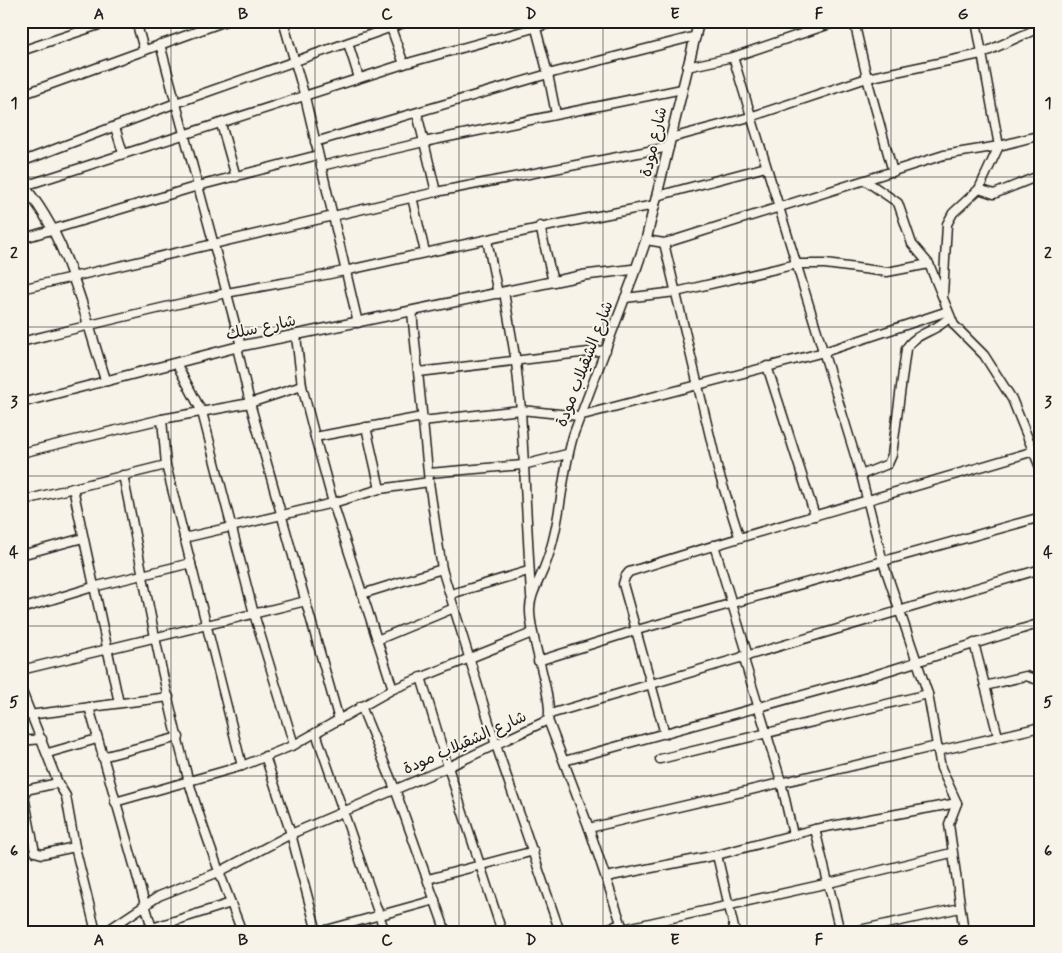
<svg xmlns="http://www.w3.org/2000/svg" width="1062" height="953" font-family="Mynerve,'Playpen Sans Arabic',sans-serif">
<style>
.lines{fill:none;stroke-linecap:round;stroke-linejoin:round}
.stream{stroke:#5c8195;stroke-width:2}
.minor-casing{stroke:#1c1c1c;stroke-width:11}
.tertiary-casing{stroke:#1c1c1c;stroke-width:12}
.minor{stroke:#f7f3e8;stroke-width:8}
.tertiary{stroke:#f7f3e8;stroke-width:9}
.grid{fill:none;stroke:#1c1c1c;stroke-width:1;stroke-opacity:0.55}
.labels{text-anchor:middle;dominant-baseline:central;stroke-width:4;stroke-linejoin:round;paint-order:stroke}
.street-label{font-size:16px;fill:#1c1c1c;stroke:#f7f3e8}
.neatline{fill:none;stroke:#1c1c1c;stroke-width:2}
.grid-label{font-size:16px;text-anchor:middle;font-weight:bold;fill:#1c1c1c}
</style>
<rect width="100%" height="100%" fill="#f7f3e8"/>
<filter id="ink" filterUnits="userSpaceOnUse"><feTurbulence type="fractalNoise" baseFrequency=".02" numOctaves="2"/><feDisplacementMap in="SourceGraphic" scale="10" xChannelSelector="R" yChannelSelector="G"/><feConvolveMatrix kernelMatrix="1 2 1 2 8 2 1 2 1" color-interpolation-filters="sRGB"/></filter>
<g filter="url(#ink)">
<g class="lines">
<path class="stream" d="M21,920L34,932"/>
<defs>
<g id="minor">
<path d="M136,21L144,50"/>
<path d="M283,21L305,97L358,323"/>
<path d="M534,21L548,74L556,114"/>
<path d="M854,21L867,78L893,172"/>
<path d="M391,28L404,64"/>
<path d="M348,43L359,78"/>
<path d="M160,44L241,346"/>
<path d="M21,51L111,21"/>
<path d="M733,57L861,475L883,562L928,694L941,768L957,803L949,824L964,932"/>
<path d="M687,67L733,57L839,21"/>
<path d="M21,95L226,21"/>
<path d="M417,113L436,192"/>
<path d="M221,124L236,177"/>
<path d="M115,127L123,153"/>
<path d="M671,138L750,117L867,78L981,54L1041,27"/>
<path d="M315,142L548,74L696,36"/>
<path d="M21,162L176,103L409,21"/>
<path d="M321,166L424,142L682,89"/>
<path d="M866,181L898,203L912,244L929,264L954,325L984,355L1012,399L1041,470"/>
<path d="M24,186L404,64L559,21"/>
<path d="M979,189L994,194L1041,175"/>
<path d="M657,196L766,167"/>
<path d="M412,197L425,252"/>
<path d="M540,226L553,282"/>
<path d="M21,239L198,186L318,155"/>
<path d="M487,240L498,294"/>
<path d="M646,240L664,243L672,241L944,155L999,146L1041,135"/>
<path d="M664,243L718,470L739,536"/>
<path d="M21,289L436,192L669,147"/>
<path d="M504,292L516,362L521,410L531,596"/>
<path d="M943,295L947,224L953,213L979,189L999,146L976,21"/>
<path d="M625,298L676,292L797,264H825L887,272L929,264"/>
<path d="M412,312L429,482L442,569L496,745L560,932"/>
<path d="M296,336L302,386L315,437L333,503L393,689"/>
<path d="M21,342C90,325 158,308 227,293C267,285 309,279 349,270C451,247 552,224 655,205"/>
<path d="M237,347L250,403L339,720"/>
<path d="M176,363L202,412L254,614L294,745"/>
<path d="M767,366L815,516"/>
<path d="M419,372L606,350"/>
<path d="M21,403L106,381"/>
<path d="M162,419L166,465L242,766"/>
<path d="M422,421L521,410L579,416L824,352L948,311"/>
<path d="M366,427L380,489"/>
<path d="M315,437L422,417"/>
<path d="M21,453L162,419L250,403L302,386"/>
<path d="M429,473L523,465L567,454"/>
<path d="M123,475C144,577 161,681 189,782C204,833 223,883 242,932"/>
<path d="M861,475L888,464L892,455L906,349C915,332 938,332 950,316"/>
<path d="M73,488L119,703"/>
<path d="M21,501L166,465"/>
<path d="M184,538L333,503L380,489L429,482"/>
<path d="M714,545L748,656"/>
<path d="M21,555L83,538"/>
<path d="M362,594L442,569"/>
<path d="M451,594L528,571"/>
<path d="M21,609L93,587L191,563"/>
<path d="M377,640L454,608"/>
<path d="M974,643L998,736"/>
<path d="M743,656L781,781L793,835"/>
<path d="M538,661L637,630L1041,517"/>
<path d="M21,670L306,601"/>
<path d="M421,677L448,767L502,932"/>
<path d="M985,686L1026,676L1035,679L1041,678"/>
<path d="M21,689L58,783L66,796L75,847L96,932"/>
<path d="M361,706L395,789L446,932"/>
<path d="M89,707L153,932"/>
<path d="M550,714L1041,569"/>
<path d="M21,716L169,697"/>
<path d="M548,720L589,828L624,932"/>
<path d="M316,733L385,932"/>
<path d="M665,734L623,584L625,577L629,572C763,529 899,492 1034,451"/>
<path d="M21,741L42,739"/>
<path d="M938,751L1041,727"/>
<path d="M48,753L97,739"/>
<path d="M265,756L291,834L317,932"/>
<path d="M102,757L179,737"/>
<path d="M660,759L928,694"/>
<path d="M564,761L868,677L1041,623"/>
<path d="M21,791L58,783"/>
<path d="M23,791L35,852L42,854L75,847"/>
<path d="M115,802L242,766L294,745L393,689L532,633"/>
<path d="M589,828L937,746"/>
<path d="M815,829L840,932"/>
<path d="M717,855L735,932"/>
<path d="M606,877L717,855L815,829L957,803"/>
<path d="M428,879L534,851"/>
<path d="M152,928L231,903"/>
<path d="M623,929L829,883L951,853"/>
<path d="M105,932L159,896L219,872L291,834L448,767L548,720C554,700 530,639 530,611C529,597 539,581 544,568C562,524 560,478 574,433L636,269"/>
<path d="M319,932L435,900"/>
<path d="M597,932L621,924"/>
<path d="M850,932L960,908"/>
</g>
<path id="tertiary" d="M21,183C69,237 84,315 106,381L241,346L585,275L636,269L646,240L699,21"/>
</defs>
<use href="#minor" class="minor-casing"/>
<use href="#tertiary" class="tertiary-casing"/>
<use href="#minor" class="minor"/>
<use href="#tertiary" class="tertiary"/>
</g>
</g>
<path class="grid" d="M171,21V932M315,21V932M459,21V932M603,21V932M747,21V932M891,21V932M21,177H1041M21,327H1041M21,476H1041M21,626H1041M21,776H1041"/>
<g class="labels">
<g class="street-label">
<text transform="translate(654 142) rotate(-77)">شارع مودة</text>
<text transform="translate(261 328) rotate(-12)">شارع سلك</text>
<text transform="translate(585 364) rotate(-69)">شارع الشقيلاب مودة</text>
<text transform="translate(465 743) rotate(-24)">شارع الشقيلاب مودة</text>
</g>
</g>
<rect width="1062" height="953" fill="none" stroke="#f7f3e8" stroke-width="55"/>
<rect x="28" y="28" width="1006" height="898" class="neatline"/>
<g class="grid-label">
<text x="99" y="19">A</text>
<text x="243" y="19">B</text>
<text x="387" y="19">C</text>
<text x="531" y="19">D</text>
<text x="675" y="19">E</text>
<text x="819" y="19">F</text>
<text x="963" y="19">G</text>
<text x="14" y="108">1</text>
<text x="1048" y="108">1</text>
<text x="14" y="258">2</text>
<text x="1048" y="258">2</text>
<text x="14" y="407">3</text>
<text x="1048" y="407">3</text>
<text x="14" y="557">4</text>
<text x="1048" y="557">4</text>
<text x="14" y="707">5</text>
<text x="1048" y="707">5</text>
<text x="14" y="856">6</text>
<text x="1048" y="856">6</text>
<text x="99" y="945">A</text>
<text x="243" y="945">B</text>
<text x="387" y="945">C</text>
<text x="531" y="945">D</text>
<text x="675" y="945">E</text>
<text x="819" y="945">F</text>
<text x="963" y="945">G</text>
</g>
</svg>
